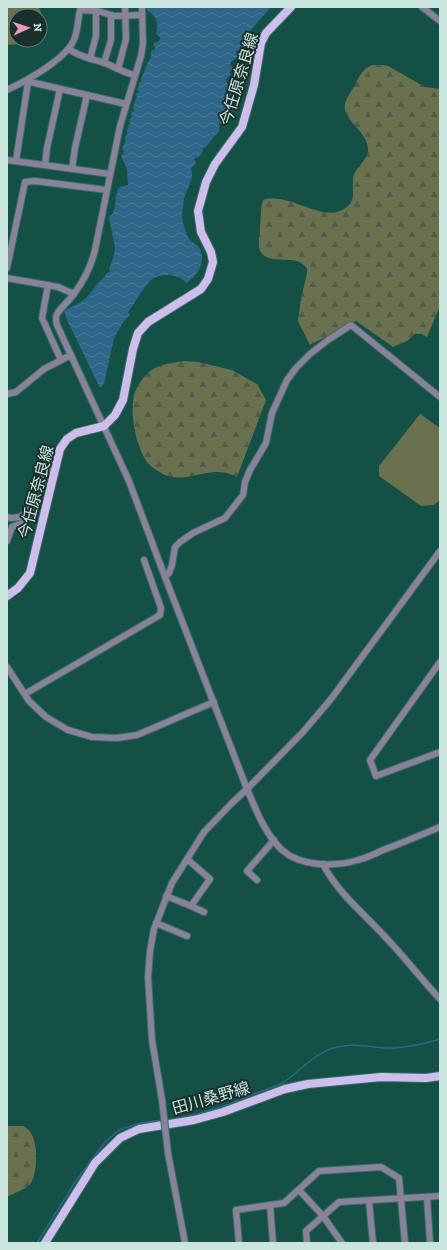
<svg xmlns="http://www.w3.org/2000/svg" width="447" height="1250" font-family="'Zilla Slab','Noto Sans JP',serif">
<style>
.green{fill:#69714f}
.forest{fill:url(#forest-firs)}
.water{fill:url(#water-waves)}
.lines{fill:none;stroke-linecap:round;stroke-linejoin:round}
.stream{stroke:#2e6588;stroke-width:1.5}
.minor-casing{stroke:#386e64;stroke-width:8}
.major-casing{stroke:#386e64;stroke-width:10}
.minor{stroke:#8a829a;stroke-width:6}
.major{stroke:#cdbeee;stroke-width:8}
.minor-bridge-casing{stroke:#386e64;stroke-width:8;stroke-linecap:butt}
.minor-bridge{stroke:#8a829a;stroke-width:6}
.labels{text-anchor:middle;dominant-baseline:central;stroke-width:4;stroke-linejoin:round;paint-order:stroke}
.street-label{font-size:16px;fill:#c9e5de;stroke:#19302c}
</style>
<defs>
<pattern id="forest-firs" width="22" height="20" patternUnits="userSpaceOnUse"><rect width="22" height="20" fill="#69714f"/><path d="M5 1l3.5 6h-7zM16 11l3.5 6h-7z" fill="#525b49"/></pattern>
<pattern id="water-waves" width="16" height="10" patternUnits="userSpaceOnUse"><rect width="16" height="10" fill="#2e6588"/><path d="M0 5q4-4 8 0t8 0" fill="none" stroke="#4b7b98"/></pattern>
</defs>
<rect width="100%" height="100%" fill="#145046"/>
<path class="green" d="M420,414L440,428V500L434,505L421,506L379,476V466Z"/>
<g class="forest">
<path d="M7,7H38C44,16 44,24 42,35L40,36V16H16V40H35L21,44L7,45Z"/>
<path d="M372,65H383L388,66L425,87L440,89V306L427,337L422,334H415L407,341L393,347L356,321L310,345L298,321L301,299L307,273V268C304,265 301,262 297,261C286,258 262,264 259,247C258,241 260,235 260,228C261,219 260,209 263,200C287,192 320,220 340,211C357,203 352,196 353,180C354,167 369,161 368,148C367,131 342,120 345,104C346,98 352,90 355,85C359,76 363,69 372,65Z"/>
<path d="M185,361L198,362L232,370L257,384L266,400L237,477C210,462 188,486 163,474C158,471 151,467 148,463C137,449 131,420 133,402C133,393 139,382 146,375C156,364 170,363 185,361Z"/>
<path d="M7,1126H24C26,1128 30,1131 31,1133C38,1144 38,1171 31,1183C27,1189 14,1193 7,1197Z"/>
</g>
<path class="water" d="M147,7H271L250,31L244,58L237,57L231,62L230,65L235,71L233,70L229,72L231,75L227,78L226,81L228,84L231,86L230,91L234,93L230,117L219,124V132C212,137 210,145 202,149L203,151L199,157L195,158L194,160L196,162L194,166L192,167L191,169C195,178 186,190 184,199C183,204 183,210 182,214C182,221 186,236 191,241C193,243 196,244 198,246C208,260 198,276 186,283C182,278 176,276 170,275C164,275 159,275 154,278C147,282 133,305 128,313L130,315L124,321L114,338L104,384L100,388L67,320L64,311C71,307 83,302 88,296C94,289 98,281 105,277V275L110,271L109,268C120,246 112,240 109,217L113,213V211C118,204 113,197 118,192L117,190L121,186L123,187L128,185L127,169L121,156L123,154L124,151L122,149L126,140L124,138L127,135V130L129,127L128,125L130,124L129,120L132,116L131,114L134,110L133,107L137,96L136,94L139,92L137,89L139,86L138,84L141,82V78C145,73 146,63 151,58V51L155,49V46H153L155,42L156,43L160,40V37L156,34C159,24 157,16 147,10Z"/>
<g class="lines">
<g class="stream">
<path d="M166,1120C198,1116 229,1105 259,1092C267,1089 277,1086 284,1082C303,1069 314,1053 337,1047C354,1043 369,1047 386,1048C404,1049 423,1044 440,1039"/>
<path d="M37,1243L75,1182L105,1142L119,1130L140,1123L162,1120"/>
</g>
<defs>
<g id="minor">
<path d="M142,7L143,43L141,56L120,126L95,250C91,267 84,281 73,295C69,301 61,307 57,314C55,318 56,321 57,325L129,481L165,577L247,789C256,810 265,834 282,850C301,867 335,867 358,860C366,858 375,854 383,850C402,843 421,835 440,827"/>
<path d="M422,7L440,21"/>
<path d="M69,49C81,58 91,58 105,63C115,67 124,73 135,75"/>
<path d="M90,59L96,36V11"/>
<path d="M104,63L111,40V15"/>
<path d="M118,69L126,39L125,7"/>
<path d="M26,81L126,104"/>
<path d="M7,90C26,81 69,58 75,37C78,28 78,19 80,10L98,11L114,16L142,15"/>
<path d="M7,160L110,174"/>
<path d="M16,161L28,82"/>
<path d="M45,165L47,148L60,89"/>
<path d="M72,169L75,148L87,95"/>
<path d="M7,268L25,182L35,181L107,190"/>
<path d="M7,278L58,287L74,294"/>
<path d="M48,285L42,318L61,360"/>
<path d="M7,394L16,392L44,369L71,355"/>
<path d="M7,517L11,518L20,517L28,511L35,503L53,454L56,452H59"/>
<path d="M7,541L12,527L25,522L34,511V509"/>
<path d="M165,577L169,573L172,565L175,547L180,542L193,533L225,518L243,495L245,482L250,470L266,443L272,413L287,380L296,368L310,354L328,340L351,325L440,397"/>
<path d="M440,662L370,760L376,776L440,752"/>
<path d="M7,667L29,701L46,717L68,730L92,737L117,738L137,735L214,702"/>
<path d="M25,694L160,615L161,608L144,560"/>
<path d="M323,864C338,894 367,916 389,941C407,960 422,980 440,999"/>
<path d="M257,880L247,871L274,840"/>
<path d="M166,896L191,906L210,879L187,859"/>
<path d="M191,906L204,912"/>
<path d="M156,923L187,936"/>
<path d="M162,1100L152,1040L148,977L150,951L154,929L172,883L204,832L231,804L247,789L303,732L331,699L440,551"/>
<path d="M168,1153L185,1243"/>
<path d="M299,1190L323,1216L342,1243"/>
<path d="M427,1197L430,1243"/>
<path d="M369,1201L373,1243"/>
<path d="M270,1205L273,1243"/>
<path d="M239,1243L236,1210L284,1203L319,1171L381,1167L399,1178L405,1243"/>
<path d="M307,1243L306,1231L339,1202L440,1196"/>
</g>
<g id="major">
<path d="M7,596L18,588L30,573L60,449L67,439L76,433L104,426L115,415L123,400L133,349L138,333L148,322L201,289L208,279L213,262L211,252L201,232L198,211L206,182L215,164L242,127L254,85L261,43L266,33L291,7"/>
<path d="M45,1243L95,1163L120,1138L139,1129L194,1120L223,1112L285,1089L308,1084L381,1077L426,1078L440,1076"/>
</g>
</defs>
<use href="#minor" class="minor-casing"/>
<use href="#major" class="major-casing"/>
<use href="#minor" class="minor"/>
<use href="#major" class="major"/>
<defs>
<path id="minor-bridge" d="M162,1100L168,1153"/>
</defs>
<use href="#minor-bridge" class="minor-bridge-casing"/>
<use href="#minor-bridge" class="minor-bridge"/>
</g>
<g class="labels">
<g class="street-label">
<text transform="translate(239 79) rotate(-73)">今任原奈良線</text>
<text transform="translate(36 492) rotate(-75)">今任原奈良線</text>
<text transform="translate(211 1098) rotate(-16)">田川桑野線</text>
</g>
</g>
<rect width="447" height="1250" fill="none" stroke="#c9e5de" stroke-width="16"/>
<g transform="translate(28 28) rotate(87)"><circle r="19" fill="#19302c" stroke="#5f7873"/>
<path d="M0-3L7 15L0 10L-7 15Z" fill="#f09ab5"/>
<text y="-6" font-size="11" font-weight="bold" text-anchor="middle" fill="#c9e5de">N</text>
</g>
</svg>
